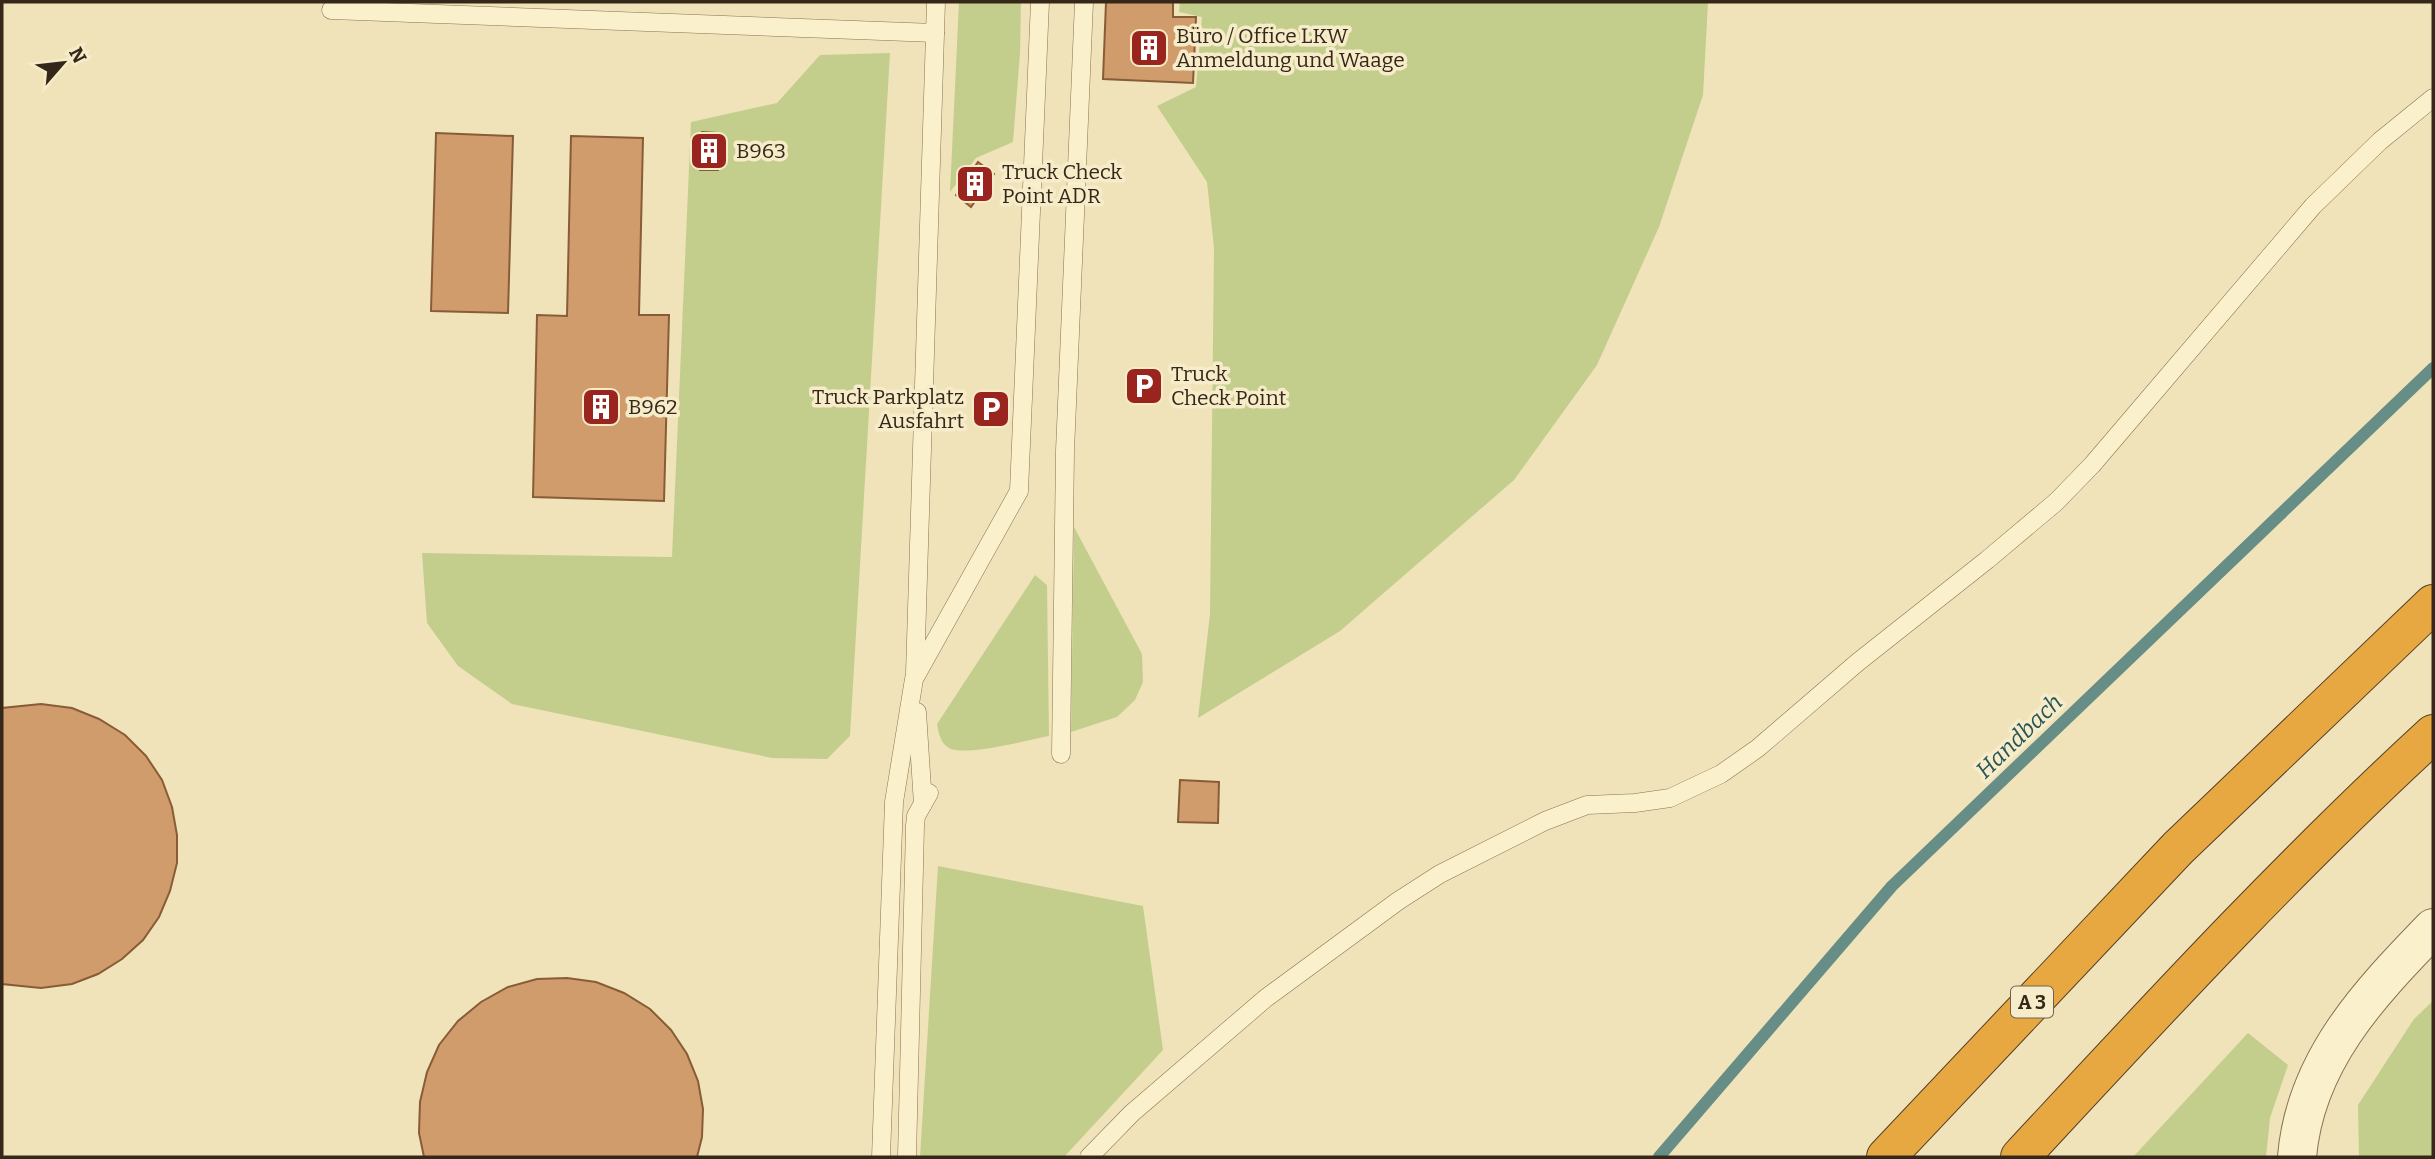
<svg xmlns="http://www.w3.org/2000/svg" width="2435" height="1159" font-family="Bitter,serif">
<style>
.green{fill:#c3ce8d}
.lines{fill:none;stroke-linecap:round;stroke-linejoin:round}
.stream{stroke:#668d86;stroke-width:12}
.building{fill:#d19c6c;stroke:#885c37;stroke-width:2}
.service-casing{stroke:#877253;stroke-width:19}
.tertiary-casing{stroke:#877253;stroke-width:40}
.motorway-casing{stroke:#543f28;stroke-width:40}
.service{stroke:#fbf0cc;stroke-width:18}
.tertiary{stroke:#fbf0cc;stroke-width:38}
.motorway{stroke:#e8a841;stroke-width:38}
.labels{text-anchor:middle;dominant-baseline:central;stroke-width:7;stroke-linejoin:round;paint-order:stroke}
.shield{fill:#f7ecc9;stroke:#6f634e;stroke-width:2}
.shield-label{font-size:19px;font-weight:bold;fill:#352819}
.poi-label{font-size:21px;fill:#352819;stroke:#f7ecc9;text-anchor:start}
.water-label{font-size:23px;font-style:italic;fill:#275656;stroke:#f7ecc9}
</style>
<rect width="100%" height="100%" fill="#f0e3b9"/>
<g class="green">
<path d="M959,2H1021L1020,53L1013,142L976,158L950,192Z"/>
<path d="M1180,2H1708L1703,95L1659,227L1597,365L1514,480L1340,631L1198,718L1210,614L1214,248L1207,182L1157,106L1196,87L1202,17L1179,12Z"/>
<path d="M890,53L850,736L827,759L772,758L512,704L458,666L427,623L422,553L672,557L691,122L777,103L820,55Z"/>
<path d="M1074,527L1142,654L1143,682L1135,700L1117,717L1071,732Z"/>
<path d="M1035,575L1047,585L1049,736C1028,740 965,757 949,748C940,742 939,734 937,724Z"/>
<path d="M938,866L1143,906L1163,1050L1064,1157H920Z"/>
<path d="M2433,1001V1157H2359L2358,1105L2414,1019Z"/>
<path d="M2248,1033L2288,1065L2270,1118L2266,1157H2133Z"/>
</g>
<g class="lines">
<path class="stream" d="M1659,1157L1892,886L2433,368"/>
</g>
<g class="building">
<path d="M1106,2H1173V17H1196L1193,83L1103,79Z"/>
<path d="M702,132L717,133L718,170H700Z"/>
<path d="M436,133L513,136L508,313L431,311Z"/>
<path d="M571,136L643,138L639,315H669L664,501L533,497L537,315L567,316Z"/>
<path d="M978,162L994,174L971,207L956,195Z"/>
<path d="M41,704L72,708L99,719L125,735L146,756L162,780L172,807L177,835V863L170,891L159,917L143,940L122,959L98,974L72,984L41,988L2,984V708Z"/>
<path d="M1180,780L1219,782L1218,823L1178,822Z"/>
<path d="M567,978L596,982L624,993L650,1009L671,1030L687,1054L698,1081L703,1109L702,1137L697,1157H424L419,1133L420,1102L427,1072L439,1045L458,1021L481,1002L508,987L537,979Z"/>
</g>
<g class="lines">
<defs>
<g id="service">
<path d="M331,10L935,33"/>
<path d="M915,673L936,2"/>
<path d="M917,712L923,804"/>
<path d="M1061,754L1065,451L1084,2"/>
<path d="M881,1157L894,802L914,679L1019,491L1040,2"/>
<path d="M907,1157L915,826L916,816L929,793"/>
<path d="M1089,1157L1132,1113L1266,998L1398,901L1440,874L1545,821L1587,805L1635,803L1670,798L1721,774L1758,748L1858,662L1987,560L2056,502L2092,465L2313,206L2380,141L2433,98"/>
</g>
<path id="tertiary" d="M2297,1157C2305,1061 2369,994 2433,928"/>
<g id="motorway">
<path d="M1886,1157L2178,848L2433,604"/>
<path d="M2020,1157C2154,1013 2288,867 2433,734"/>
</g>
</defs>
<use href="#service" class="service-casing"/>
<use href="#tertiary" class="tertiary-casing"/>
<use href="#motorway" class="motorway-casing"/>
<use href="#service" class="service"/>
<use href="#tertiary" class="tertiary"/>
<use href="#motorway" class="motorway"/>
</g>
<defs>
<symbol id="building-square" viewBox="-11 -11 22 22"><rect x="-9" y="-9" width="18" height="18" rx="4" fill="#9a251f" stroke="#f7ecc9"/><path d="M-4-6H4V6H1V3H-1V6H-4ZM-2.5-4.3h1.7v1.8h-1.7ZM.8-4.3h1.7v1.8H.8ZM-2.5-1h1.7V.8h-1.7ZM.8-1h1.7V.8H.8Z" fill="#fff"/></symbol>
<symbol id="parking-square" viewBox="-11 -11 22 22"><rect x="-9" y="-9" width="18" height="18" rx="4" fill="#9a251f" stroke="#f7ecc9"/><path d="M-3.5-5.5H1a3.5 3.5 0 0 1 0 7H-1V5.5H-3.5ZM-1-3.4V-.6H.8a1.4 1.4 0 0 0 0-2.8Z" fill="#fff"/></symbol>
</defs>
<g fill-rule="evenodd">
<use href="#building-square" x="1127" y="26" width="44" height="44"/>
<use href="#building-square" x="687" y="129" width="44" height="44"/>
<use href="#building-square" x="953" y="162" width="44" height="44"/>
<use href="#parking-square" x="1122" y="364" width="44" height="44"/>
<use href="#building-square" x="579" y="385" width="44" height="44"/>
<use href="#parking-square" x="969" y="387" width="44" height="44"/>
</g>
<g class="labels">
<rect class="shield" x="2011" y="986.5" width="42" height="31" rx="5"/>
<g class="shield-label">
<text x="2032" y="1002">A 3</text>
</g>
<g class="poi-label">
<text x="1176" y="36">Büro / Office LKW<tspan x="1176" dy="24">Anmeldung und Waage</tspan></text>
<text x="736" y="151">B963</text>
<text x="1002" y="172">Truck Check<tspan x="1002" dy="24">Point ADR</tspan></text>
<text x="1171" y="374">Truck<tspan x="1171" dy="24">Check Point</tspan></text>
<text x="964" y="397" text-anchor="end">Truck Parkplatz<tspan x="964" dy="24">Ausfahrt</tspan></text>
<text x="628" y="407">B962</text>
</g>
<g class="water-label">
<text transform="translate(2019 736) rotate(-44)">Handbach</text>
</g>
</g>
<rect width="2435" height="1159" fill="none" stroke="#352819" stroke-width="7"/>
<g transform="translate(63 63) rotate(62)" stroke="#f7ecc9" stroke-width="5" paint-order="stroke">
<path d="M0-5L12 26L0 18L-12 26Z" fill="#352819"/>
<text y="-10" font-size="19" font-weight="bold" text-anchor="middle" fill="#352819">N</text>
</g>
</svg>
